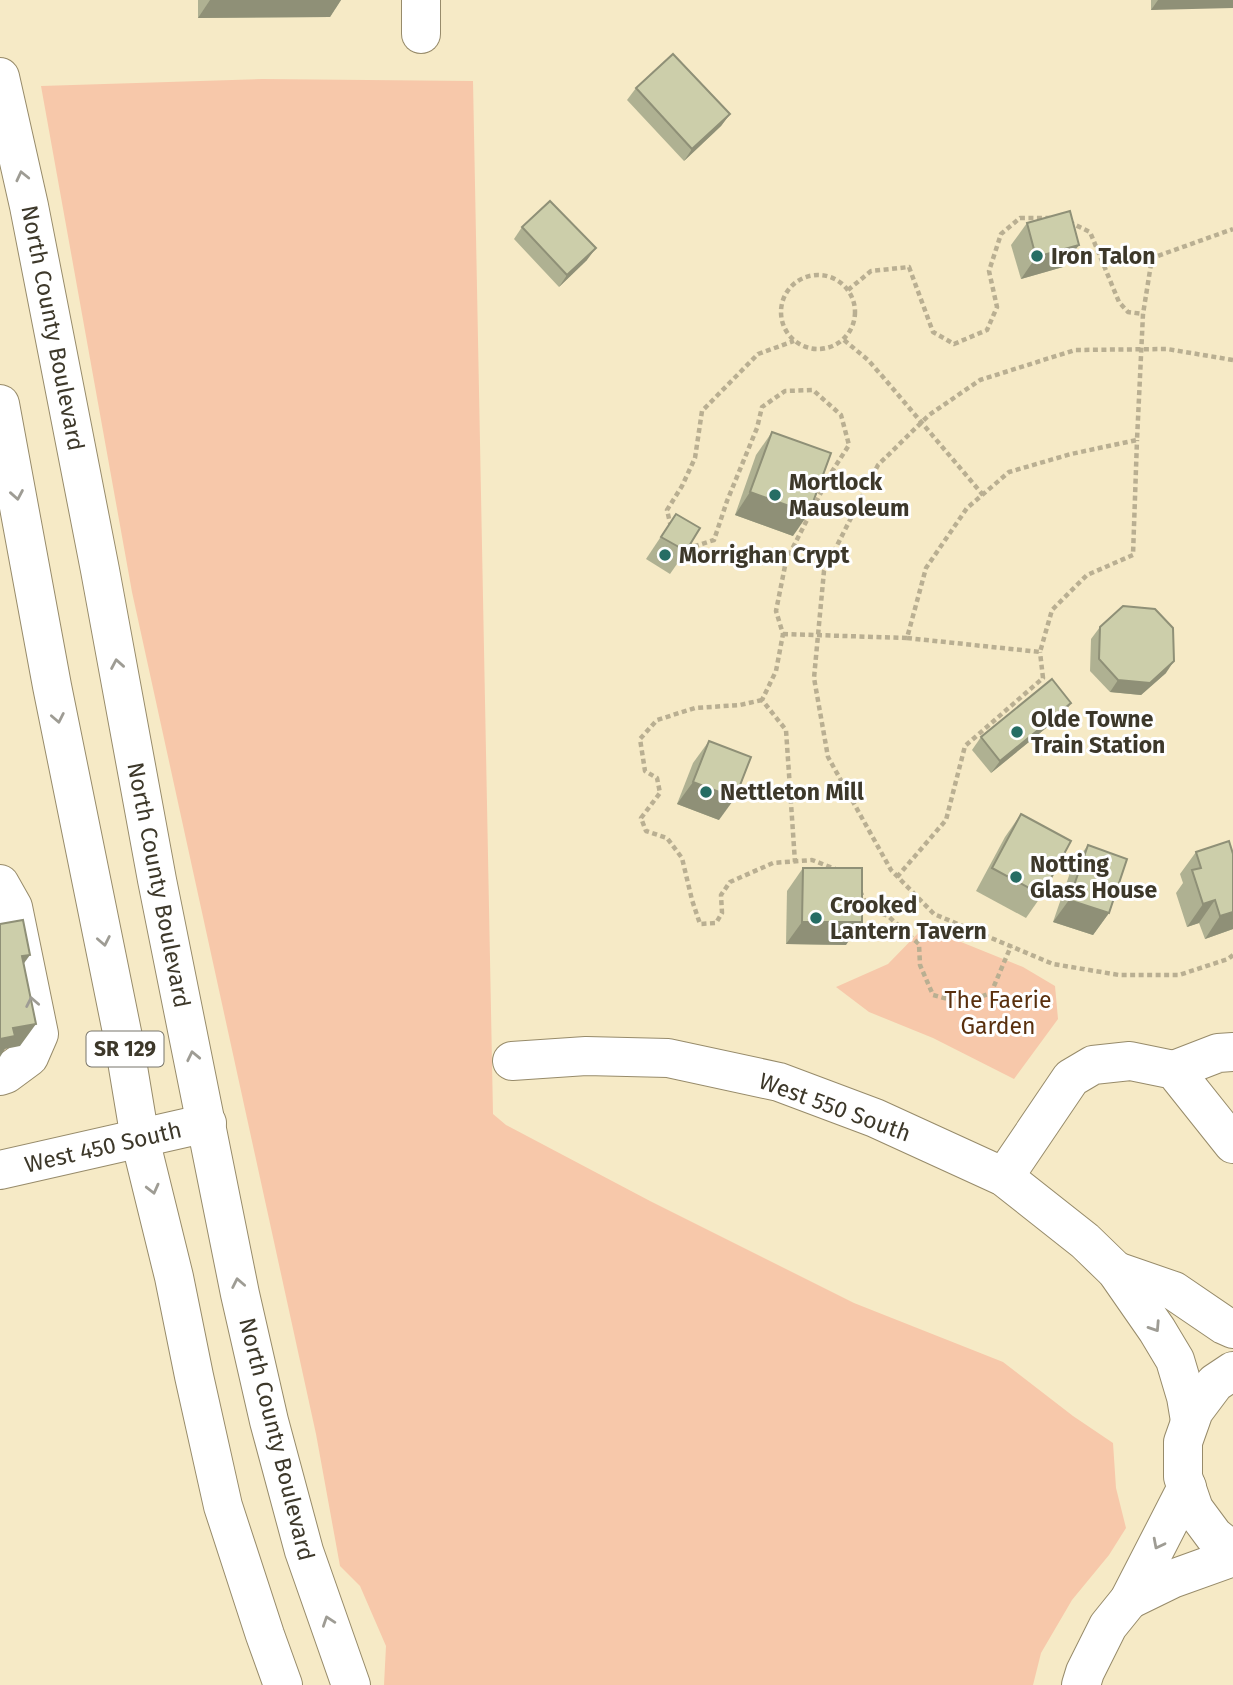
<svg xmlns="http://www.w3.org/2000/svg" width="1233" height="1685" font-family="'Fira Sans',sans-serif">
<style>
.green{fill:#f7c8aa}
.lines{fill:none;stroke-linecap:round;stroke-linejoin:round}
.minor-casing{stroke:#978b6a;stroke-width:40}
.major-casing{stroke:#978b6a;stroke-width:40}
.path{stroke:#b9af92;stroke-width:4.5;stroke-dasharray:5 3.5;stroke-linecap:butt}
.minor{stroke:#fff;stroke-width:38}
.major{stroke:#fff;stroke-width:38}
.wall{fill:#afb192}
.shaded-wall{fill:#8f9077}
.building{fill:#ccceaa;stroke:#8f9077;stroke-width:2}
.oneway{stroke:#9e9c94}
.poi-dot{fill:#266d64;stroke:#fff;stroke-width:2.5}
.labels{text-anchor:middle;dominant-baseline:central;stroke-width:6;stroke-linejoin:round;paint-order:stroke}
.shield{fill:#fff;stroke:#77746a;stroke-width:2}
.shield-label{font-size:21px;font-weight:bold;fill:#3d382a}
.poi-label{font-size:23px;font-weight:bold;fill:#3d382a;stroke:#fff;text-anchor:start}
.street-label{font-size:23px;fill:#3d382a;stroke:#fff}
.park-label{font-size:23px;fill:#592f0d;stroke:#fff}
</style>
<rect width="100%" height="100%" fill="#f6eac6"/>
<g class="green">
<path d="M262,79L473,81L493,1114L506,1125L650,1201L854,1303L1003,1362L1073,1416L1113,1443L1116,1488L1126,1528L1109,1555L1072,1600L1041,1653L1033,1685H384L386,1646L360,1586L340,1566L316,1434L132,592L41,86Z"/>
<path d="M924,927L1023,967L1055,986L1058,1019L1014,1079L933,1038L869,1012L836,987L888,964Z"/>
</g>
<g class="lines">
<defs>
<g id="minor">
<path d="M421,0V34"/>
<path d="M0,884L13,907L39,1034L29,1057L6,1074L0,1076"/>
<path d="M512,1061L586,1056L668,1058L779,1082L875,1118L1004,1177L1085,1241L1116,1271L1157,1330L1175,1360L1186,1397L1190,1421"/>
<path d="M1174,1070L1218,1053L1233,1052"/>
<path d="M0,1170L207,1123"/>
<path d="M1004,1177L1071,1078L1093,1065L1130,1061L1174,1070L1233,1144"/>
<path d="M1116,1271L1174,1291L1224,1325L1233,1329"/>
<path d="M1233,1371L1215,1383L1194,1411L1183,1442V1477L1194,1509L1214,1536L1233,1551"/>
<path d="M1129,1600L1172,1579L1233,1557"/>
<path d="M1081,1685L1085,1672L1108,1626L1129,1600L1187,1487"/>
</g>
<g id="major">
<path d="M0,77L29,206L100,570L157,880L240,1294L269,1421L304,1551L351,1685"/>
<path d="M0,404L52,686L123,1037L140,1139L174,1277L194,1376L223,1506L265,1635L283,1685"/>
</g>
</defs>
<use href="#minor" class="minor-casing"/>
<use href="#major" class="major-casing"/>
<g class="path">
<path d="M1069,222L1090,232L1119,302L1128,312L1143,314"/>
<circle cx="818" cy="312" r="37"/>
<path d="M848,290L871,271L909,267L933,332L954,344L987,330L997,307L989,271L1001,234L1020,218H1051"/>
<path d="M844,340L868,360L883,377L983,495"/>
<path d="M1233,360L1167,349L1075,350L980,380L929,415L878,465L824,571L814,678L828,757L891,870L934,914L1053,964L1119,975H1179L1228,959L1233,955"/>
<path d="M671,527L667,510L682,486L695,458L702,411L758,354L794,341"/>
<path d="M687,543L692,547L714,540L727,501L757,428L762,407L785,391L813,390L841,415L849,445L831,473L786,561L776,611L783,634L776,671L762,700L786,730L795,862"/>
<path d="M783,634L907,638L926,568L967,508L1009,472L1071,454L1137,440L1143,314L1152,258L1233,229"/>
<path d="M907,638L1040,652L1052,610L1087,575L1133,555L1137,440"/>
<path d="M762,700L740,705L695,708L657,720L640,739L645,771L657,778L660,793L641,818L646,831L667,838L682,858L692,900L700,924L716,923L722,913L721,895L730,882L773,863L812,860L838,870"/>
<path d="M897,877L946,820L965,746L1043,678L1040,652"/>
<path d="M860,891L868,908L888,916L919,944L920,965L933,995L963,1003L991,993L1011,946"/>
</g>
<use href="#minor" class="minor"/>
<use href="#major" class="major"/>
</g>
<g class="wall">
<path d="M198,0H341L330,17L198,18Z"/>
<path d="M1151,0H1233L1151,10Z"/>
<path d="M636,88L730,114L721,126L684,161L627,100Z"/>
<path d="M1027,223L1063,267L1021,279L1011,245Z"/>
<path d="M522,227L587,260L559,287L514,239Z"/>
<path d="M772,432L793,536L735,515L756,455Z"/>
<path d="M676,514L686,551L670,574L646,559Z"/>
<path d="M1100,627L1166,673L1141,695L1110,692L1090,671L1091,639Z"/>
<path d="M1071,703L1062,715L991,773L972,750L981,737Z"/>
<path d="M709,741L719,820L677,804L693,763Z"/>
<path d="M1021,814L1042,895L1026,918L976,891L1005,837Z"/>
<path d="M1088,845L1109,913L1093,935L1053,922L1072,867Z"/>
<path d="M1196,852L1233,854V929L1205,939L1199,923L1187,927L1176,893L1183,883L1180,874Z"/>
<path d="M803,868L846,945L786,944L787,891Z"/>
</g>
<g class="shaded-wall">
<path d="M210,0H341L330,17L198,18Z"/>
<path d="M1158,0H1233V8L1151,10Z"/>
<path d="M730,114L721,126L684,161L692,149Z"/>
<path d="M1079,245L1063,267L1021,279L1036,257Z"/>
<path d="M596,248L587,260L559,287L567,275Z"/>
<path d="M750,492L809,513L793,536L735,515Z"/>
<path d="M1174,661L1166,673L1141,695L1110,692L1118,680Z"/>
<path d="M1071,703L1062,715L991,773L1000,761Z"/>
<path d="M693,782L735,798L719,820L677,804Z"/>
<path d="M1069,900L1109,913L1093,935L1053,922Z"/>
<path d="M1215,900L1199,923L1187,927L1203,904Z"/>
<path d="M1233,912V929L1205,939L1220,916Z"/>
<path d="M802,922H862L846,945L786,944Z"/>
<path d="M30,955L14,977L22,956Z"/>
<path d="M36,1024L20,1046L5,1049L0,1057V1039L13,1028Z"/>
</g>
<g class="building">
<path d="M673,54L730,114L692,149L636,88Z"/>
<path d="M550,201L596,248L567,275L522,227Z"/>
<path d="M1070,211L1079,245L1036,257L1027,223Z"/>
<path d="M772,432L831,453L809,513L750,492Z"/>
<path d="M676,514L700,528L686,551L661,537Z"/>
<path d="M1123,606L1155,609L1173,628L1174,661L1150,683L1118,680L1099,659L1100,627Z"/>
<path d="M1052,679L1071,703L1000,761L981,737Z"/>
<path d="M709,741L751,757L735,798L693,782Z"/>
<path d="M1021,814L1071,841L1042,895L992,868Z"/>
<path d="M1229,841L1233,854V912L1220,916L1215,900L1203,904L1192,870L1201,868L1196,852Z"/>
<path d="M1088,845L1127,859L1109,913L1069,900Z"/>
<path d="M803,868H862V922H802Z"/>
<path d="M23,920L30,955L22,956L36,1024L13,1028L15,1036L0,1039V924Z"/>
</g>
<defs><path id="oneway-chevron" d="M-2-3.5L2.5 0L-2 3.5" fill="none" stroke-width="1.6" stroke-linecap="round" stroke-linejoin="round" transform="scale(1.75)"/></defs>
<g class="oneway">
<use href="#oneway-chevron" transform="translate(22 176) rotate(-103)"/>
<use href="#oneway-chevron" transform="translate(17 495) rotate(80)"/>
<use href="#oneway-chevron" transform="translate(117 664) rotate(-100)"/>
<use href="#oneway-chevron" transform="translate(58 718) rotate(79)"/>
<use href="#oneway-chevron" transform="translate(104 941) rotate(79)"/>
<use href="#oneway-chevron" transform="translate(32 1002) rotate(-101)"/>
<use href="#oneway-chevron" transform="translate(193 1056) rotate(-102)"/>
<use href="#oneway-chevron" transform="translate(153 1189) rotate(76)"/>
<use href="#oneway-chevron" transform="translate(238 1283) rotate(-101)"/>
<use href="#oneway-chevron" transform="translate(1155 1327) rotate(57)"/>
<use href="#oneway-chevron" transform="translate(1158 1544) rotate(117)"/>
<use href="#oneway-chevron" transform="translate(328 1621) rotate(-109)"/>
</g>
<g class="poi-dot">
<circle cx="1037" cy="256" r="7"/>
<circle cx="775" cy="495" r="7"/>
<circle cx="665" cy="555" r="7"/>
<circle cx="1017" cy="732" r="7"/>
<circle cx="706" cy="792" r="7"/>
<circle cx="1016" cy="877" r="7"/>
<circle cx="816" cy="918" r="7"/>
</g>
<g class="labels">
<rect class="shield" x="86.5" y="1031.5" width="77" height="35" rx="5"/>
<g class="shield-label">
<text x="125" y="1049">SR 129</text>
</g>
<g class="poi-label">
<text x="1051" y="256">Iron Talon</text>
<text x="789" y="482">Mortlock<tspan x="789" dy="26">Mausoleum</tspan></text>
<text x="679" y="555">Morrighan Crypt</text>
<text x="1031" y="719">Olde Towne<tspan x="1031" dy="26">Train Station</tspan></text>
<text x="720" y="792">Nettleton Mill</text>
<text x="1030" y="864">Notting<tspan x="1030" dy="26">Glass House</tspan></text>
<text x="830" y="905">Crooked<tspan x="830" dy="26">Lantern Tavern</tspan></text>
</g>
<g class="street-label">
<text transform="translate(53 328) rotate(79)">North County Boulevard</text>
<text transform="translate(159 885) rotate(79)">North County Boulevard</text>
<text transform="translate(835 1107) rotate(20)">West 550 South</text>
<text transform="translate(103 1147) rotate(-13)">West 450 South</text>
<text transform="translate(277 1439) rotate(76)">North County Boulevard</text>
</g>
<g class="park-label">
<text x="998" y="1000">The Faerie<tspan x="998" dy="26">Garden</tspan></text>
</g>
</g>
</svg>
